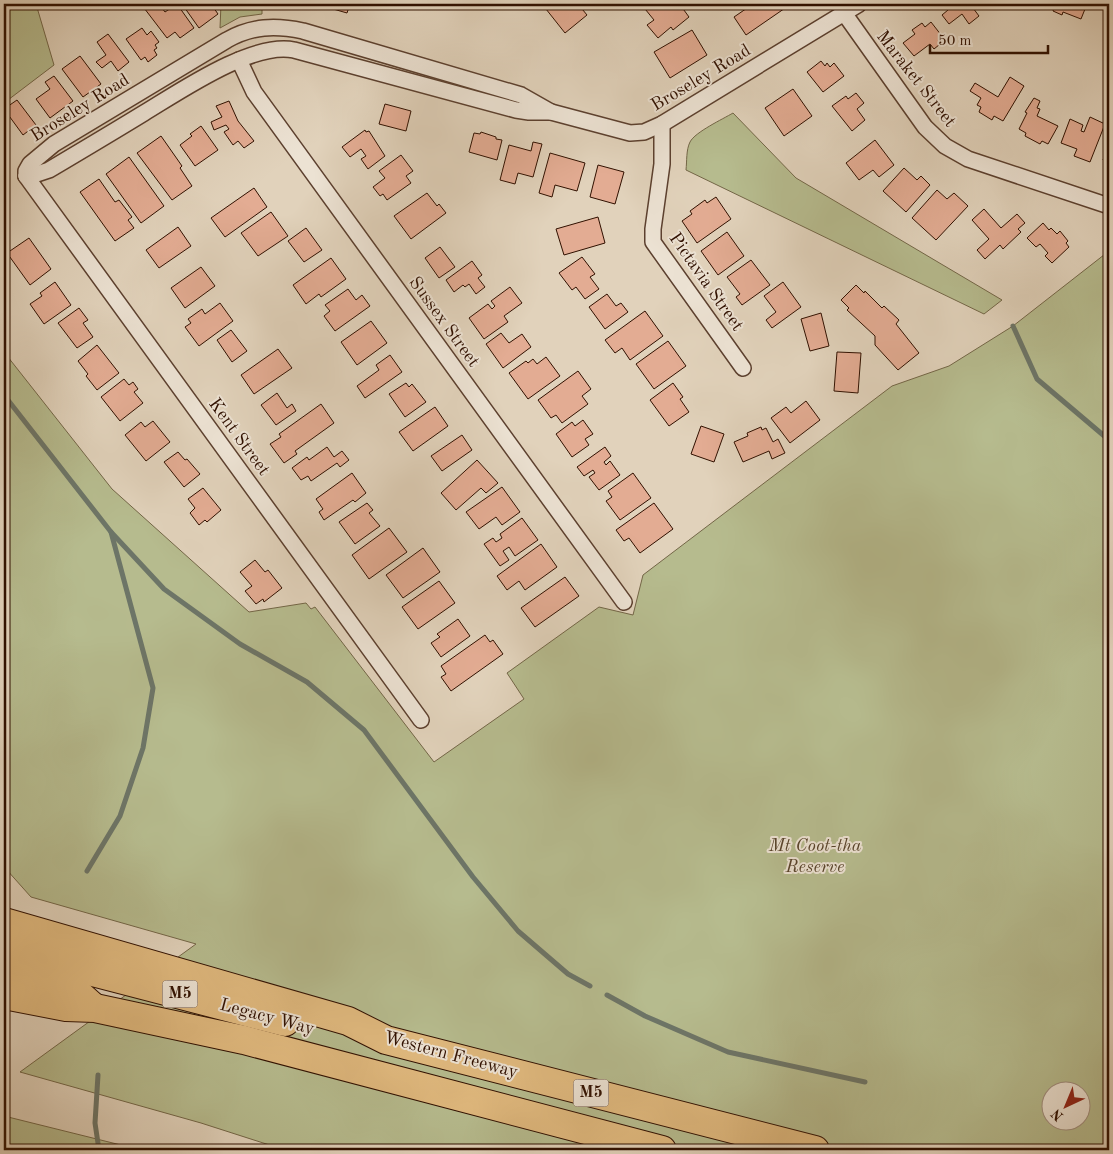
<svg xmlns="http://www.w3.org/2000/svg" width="1113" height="1154" font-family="'Old Standard TT',serif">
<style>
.green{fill:#b6bb8e;stroke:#736647;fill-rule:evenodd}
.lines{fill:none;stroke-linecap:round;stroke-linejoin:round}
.stream{stroke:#6d7567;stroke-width:5}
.building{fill:#e3ac93;stroke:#301000}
.street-casing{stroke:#5c402f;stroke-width:18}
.highway-casing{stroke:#301000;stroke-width:30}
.street{stroke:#ece2d3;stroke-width:15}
.highway{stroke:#e0b97e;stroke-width:28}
.labels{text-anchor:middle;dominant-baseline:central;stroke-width:4;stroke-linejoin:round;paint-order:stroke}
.shield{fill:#ece2d3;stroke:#684f3f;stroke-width:1}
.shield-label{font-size:16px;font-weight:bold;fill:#301000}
.street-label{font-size:18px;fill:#301000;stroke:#ece2d3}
.park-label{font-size:18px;font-style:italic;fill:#58432b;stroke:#ece2d3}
</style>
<rect width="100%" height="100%" fill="#e1d2bb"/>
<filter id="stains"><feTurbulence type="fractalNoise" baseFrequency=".004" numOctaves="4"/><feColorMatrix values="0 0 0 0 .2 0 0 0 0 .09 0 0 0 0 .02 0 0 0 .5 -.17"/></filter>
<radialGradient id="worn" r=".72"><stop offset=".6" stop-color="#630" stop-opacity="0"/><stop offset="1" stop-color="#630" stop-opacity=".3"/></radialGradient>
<g class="green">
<path d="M4,4H36L54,65L4,103Z"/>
<path d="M221,4H262V14L240,17L220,28Z"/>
<path d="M733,113L796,178L1002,300L984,314L686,170C687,161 686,150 690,142C695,132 723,119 733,113Z"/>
<path d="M1109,251V1150H285L201,1123L20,1072L196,944L31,897L6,869L4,868V352L112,489L249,612L306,603L311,609L315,607L434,762L524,699L507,673L599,607L633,615L643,575L892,386L949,366L1013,326ZM1050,1092H1080V1122H1050Z"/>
<path d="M4,1116L141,1150H4Z"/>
</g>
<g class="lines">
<g class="stream">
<path d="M424,4L426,6"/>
<path d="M4,15L6,4"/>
<path d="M1013,326L1037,379L1109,440"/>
<path d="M4,395L111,532L153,688L143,748L120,816L87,871"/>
<path d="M111,532L164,589L240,644L307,682L364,730L473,877L518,931L568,974L590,986"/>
<path d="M607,995L645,1016L728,1052L865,1082"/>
<path d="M98,1075L95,1123L99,1150"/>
</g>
</g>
<g class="building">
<path d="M141,4H159L165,12L177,4L194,28L180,38L175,32L167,38Z"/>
<path d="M182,4H211L218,14L199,28Z"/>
<path d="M316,4H350L347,13Z"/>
<path d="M542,4H578L587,15L565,33Z"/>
<path d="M641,4H684L681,6L689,17L673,30L671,27L658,38L647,25L654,20Z"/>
<path d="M753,4H791L746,35L734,17Z"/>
<path d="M943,4H970L979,16L969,24L962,14L949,24L942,15L948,10Z"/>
<path d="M1055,4H1087L1081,19L1063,12L1062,15L1053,11Z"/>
<path d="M931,22L945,40L934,49L930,44L914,56L903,43L915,34L912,30L922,23L925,27Z"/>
<path d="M142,28L147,35L151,31L159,42L155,45L157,48L154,50L157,55L148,62L145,57L141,60L126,39Z"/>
<path d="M692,30L707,55L670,78L654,52Z"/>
<path d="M108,34L129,62L118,71L111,61L102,68L96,62L106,55L97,42Z"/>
<path d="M80,56L101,84L83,97L62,69Z"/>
<path d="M821,61L825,66L827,63L830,67L834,63L844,76L823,92L807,72Z"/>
<path d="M54,76L73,101L50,118L36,99L50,89L45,82Z"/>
<path d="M1010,77L1024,86L1003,121L994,116L992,120L979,112L981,107L977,105L981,98L970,91L975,83L998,97Z"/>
<path d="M793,89L812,116L784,136L765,108Z"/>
<path d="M856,93L864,103L857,109L865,120L852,131L832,106L846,96L848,99Z"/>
<path d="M1034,98L1040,101L1037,108L1040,109L1037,116L1058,126L1048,144L1042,141L1040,144L1025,136L1026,133L1019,129L1027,113L1025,112Z"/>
<path d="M17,100L36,125L23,135L4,109Z"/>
<path d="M229,101L238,121L254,141L244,148L238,141L233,145L224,132L229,129L226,125L214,130L211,122L222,117L216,106Z"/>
<path d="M385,104L411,111L406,131L379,124Z"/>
<path d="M1090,117L1105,124L1090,162L1074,156L1077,149L1061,143L1070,119L1083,125L1081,131L1084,132Z"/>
<path d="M201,126L218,150L195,166L180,145L192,136L190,134Z"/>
<path d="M365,130L366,132L369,131L385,156L368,169L361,159L366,156L361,149L350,157L342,147Z"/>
<path d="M481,132L496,137V139L502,140L497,160L469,152L474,133L480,134Z"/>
<path d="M161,136L182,166L180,168L192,186L172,200L137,153Z"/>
<path d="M875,140L894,165L879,177L873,170L859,180L846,163Z"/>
<path d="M533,142L542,144L533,177L518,173L515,184L500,180L509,145L531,151Z"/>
<path d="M1109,142V163L1103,160Z"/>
<path d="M550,153L585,163L577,191L555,185L552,197L539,193Z"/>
<path d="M401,155L413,171L406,176L411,183L387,200L383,194L380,196L373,187L385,178L379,171Z"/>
<path d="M129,157L164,206L141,223L106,174Z"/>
<path d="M598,165L624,172L615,204L590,197Z"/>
<path d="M904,168L917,180L921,176L930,185L906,212L883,191Z"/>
<path d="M99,179L115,202L119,200L132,217L128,220L134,228L115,241L80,192Z"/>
<path d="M254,188L267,207L225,237L211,218Z"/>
<path d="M937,190L947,199L954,193L968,206L936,240L912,218Z"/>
<path d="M427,193L437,206L439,204L446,213L411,239L394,216Z"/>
<path d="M716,197L731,219L697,243L682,221L692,214L690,211L705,200L707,203Z"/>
<path d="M984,209L1001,228L1017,214L1025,223L1018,229L1021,232L1003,249L1000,245L985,259L977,250L989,239L972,220Z"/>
<path d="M271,212L288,236L258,256L241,233Z"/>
<path d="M598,217L605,243L564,255L556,229Z"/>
<path d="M1043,223L1049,230L1051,228L1057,234L1060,231L1068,241L1066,243L1069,247L1052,263L1045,256L1048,253L1040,244L1036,247L1027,238Z"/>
<path d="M178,227L191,246L159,268L146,250Z"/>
<path d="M306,228L322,250L304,262L288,241Z"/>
<path d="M727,232L744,256L718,275L701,251Z"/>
<path d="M29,238L51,269L30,285L7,253Z"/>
<path d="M440,247L455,267L439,278L425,258Z"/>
<path d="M582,257L595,274L590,277L599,289L585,299L576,287L572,290L559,273Z"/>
<path d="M331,258L346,279L321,297L319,294L306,304L293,285Z"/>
<path d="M751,260L770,285L742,305L736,297L740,294L727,277Z"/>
<path d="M472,261L482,275L478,278L485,287L476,294L469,284L465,287L463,285L454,292L446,280Z"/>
<path d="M201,267L215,286L185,308L171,288Z"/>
<path d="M55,282L71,305L44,324L30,304L42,296L40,293Z"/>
<path d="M783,282L801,307L772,328L766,320L776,312L764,296Z"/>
<path d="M856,285L864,293L865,291L882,308L884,306L899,320L896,324L919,353L898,370L875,345V336L847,310L849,308L841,300Z"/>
<path d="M510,287L522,303L504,316L508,322L484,339L469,318L488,304L492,309L495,306L491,301Z"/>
<path d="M348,289L356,300L362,295L370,306L335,331L324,316L330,311L325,305Z"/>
<path d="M607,294L616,306L621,303L628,312L605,329L589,307Z"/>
<path d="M220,303L233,321L199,346L185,327L191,323L188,319L202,309L205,314Z"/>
<path d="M79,308L88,320L83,323L93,337L77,348L58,323Z"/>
<path d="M645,311L663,336L630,360L622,348L615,353L605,340Z"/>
<path d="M821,313L829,346L810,351L801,319Z"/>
<path d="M371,321L387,343L357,365L341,342Z"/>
<path d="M231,330L247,351L232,362L217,340Z"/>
<path d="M501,333L509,343L522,334L531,347L503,368L486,344Z"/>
<path d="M668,341L686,366L654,389L636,364Z"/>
<path d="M97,345L119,373L97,390L86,376L88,374L78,361Z"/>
<path d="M278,349L292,368L254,394L241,375Z"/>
<path d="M837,352L861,353L858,393L834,391Z"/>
<path d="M390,355L402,372L365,398L357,386L379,370L376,365Z"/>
<path d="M546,357L560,376L528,399L509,373L526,361L528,363L533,359L537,364Z"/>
<path d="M578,371L591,389L582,396L588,404L562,423L556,415L551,418L538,400Z"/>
<path d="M124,379L129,385L133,382L138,389L134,392L143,403L120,421L101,397Z"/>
<path d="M406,383L409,387L412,384L426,402L405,417L389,394Z"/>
<path d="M673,383L683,397L680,399L689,412L669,426L650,400Z"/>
<path d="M277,393L287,408L292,404L296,411L276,425L261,405Z"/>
<path d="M806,401L820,420L790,443L771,418L786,407L791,413Z"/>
<path d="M321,404L334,423L295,451L297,454L284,463L270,444L281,437L279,434Z"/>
<path d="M435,407L448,426L413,451L399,432Z"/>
<path d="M583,420L593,434L585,439L589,445L572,457L556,434L572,422L575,426Z"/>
<path d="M153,421L170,442L146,461L125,435L141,422L145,427Z"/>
<path d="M701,426L724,434L714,462L691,454Z"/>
<path d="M761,427L762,430L766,428L773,442L778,439L785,453L772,459L769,451L743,462L734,442L748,436L747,433Z"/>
<path d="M462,435L472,450L442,471L431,456Z"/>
<path d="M327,447L334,457L342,451L349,460L340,467L337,463L311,481L308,476L301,480L292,468L307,457L309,460Z"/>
<path d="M605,447L611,456L604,462L606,465L610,461L620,475L599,490L589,477L595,473L593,470L584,476L577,467Z"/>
<path d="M178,452L185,460L187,459L200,474L184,487L164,462Z"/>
<path d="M477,460L498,483L486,493L481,488L456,510L441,493Z"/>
<path d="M352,473L366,493L355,502L353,500L324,520L319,512L323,509L316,499Z"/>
<path d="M633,473L651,498L620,520L606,501L612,497L608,491Z"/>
<path d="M502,487L520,512L502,525L496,517L479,529L466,512Z"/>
<path d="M203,488L221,510L207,522L205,520L199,525L190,513L195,508L188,499Z"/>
<path d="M367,503L373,510L369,513L380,526L355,544L339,522Z"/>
<path d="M654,503L673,529L640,553L629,538L624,541L616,530Z"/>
<path d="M522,518L538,540L515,556L509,547L503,551L509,560L500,566L484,544L493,538L496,542L502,538L500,534Z"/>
<path d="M389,528L407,552L369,579L352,555Z"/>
<path d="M541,544L557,567L525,590L519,581L507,590L497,576Z"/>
<path d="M423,548L440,572L403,598L386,575Z"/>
<path d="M255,560L265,572L268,570L282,588L264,602L263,599L256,604L245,591L252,586L240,572Z"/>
<path d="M565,577L579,596L535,627L521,608Z"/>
<path d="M439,581L455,603L418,629L402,607Z"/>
<path d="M458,619L470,636L441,657L431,643L440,637L437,634Z"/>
<path d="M485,635L490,642L493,640L503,654L451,691L441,677L446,674L441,666Z"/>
</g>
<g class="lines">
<defs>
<g id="street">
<path d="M844,13L925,127L945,146L968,159L1109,206"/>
<path d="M239,60L254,92L624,602"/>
<path d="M662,124V164L653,229V242L743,368"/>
<path d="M26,176L34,175L49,170C81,151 113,132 144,113C179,92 253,41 294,50L516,110L529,112H551L630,133L644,132L662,124L859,4"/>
<path d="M26,176L421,720"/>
<path d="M26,176V171L30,164L54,144L227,40C252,26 275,25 303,31L521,95L551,112"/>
</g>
<g id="highway">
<path d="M4,922L348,1021L386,1040L815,1150"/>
<path d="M4,949L285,1022"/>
<path d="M4,971L73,989L92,1006"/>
<path d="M4,995L66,1007L95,1008L244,1040L662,1150"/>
</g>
</defs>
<use href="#street" class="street-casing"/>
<use href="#highway" class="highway-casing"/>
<use href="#street" class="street"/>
<use href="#highway" class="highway"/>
</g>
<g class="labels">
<g class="shield">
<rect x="162.5" y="980.5" width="35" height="27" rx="4"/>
<rect x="573.5" y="1079.5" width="35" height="27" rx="4"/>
</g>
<g class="shield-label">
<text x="180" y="994">M5</text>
<text x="591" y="1093">M5</text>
</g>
<g class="street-label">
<text transform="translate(701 78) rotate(-31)">Broseley Road</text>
<text transform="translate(916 79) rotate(52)">Maraket Street</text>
<text transform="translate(80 108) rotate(-32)">Broseley Road</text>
<text transform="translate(706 282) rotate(55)">Pictavia Street</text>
<text transform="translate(444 322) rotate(54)">Sussex Street</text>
<text transform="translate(239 437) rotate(54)">Kent Street</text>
<text transform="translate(267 1017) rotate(15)">Legacy Way</text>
<text transform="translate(451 1055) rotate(15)">Western Freeway</text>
</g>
<g class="park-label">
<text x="815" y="846">Mt Coot-tha<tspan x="815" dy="21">Reserve</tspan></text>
</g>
</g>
<rect width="1113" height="1154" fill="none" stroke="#e1d2bb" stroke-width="20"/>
<rect x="5" y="5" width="1103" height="1144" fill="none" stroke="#301000" stroke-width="2.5"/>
<rect x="10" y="10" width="1093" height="1134" fill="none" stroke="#301000"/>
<g transform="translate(1066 1106) rotate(224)"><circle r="24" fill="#ece2d3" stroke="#a18e7f"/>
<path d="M0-4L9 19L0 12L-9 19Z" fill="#8f2418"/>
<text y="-8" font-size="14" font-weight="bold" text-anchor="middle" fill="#301000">N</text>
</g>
<path d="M930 45v8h118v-8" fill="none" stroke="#301000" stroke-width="2.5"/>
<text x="938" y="45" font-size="15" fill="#301000" stroke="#ece2d3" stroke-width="4" paint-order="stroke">50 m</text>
<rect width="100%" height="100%" filter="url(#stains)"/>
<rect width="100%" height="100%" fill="url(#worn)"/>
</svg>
